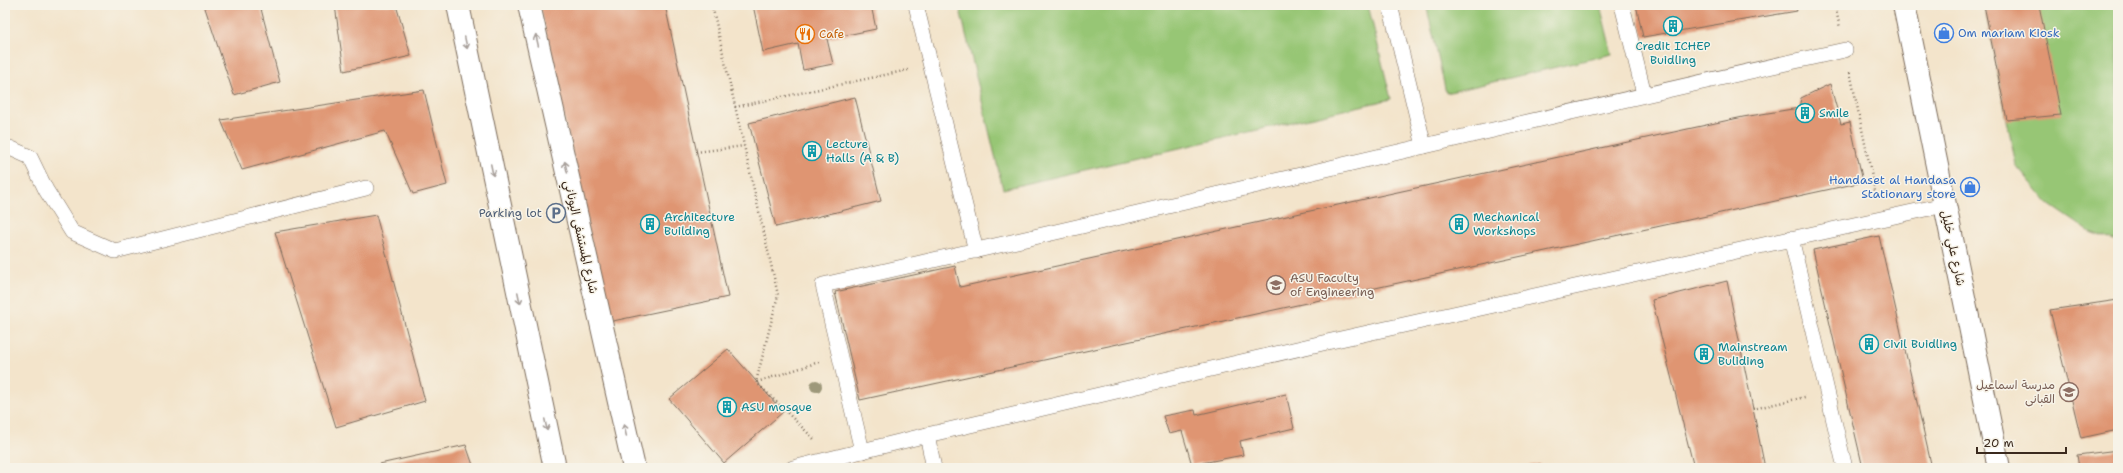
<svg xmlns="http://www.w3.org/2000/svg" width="2123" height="473" font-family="'Shantell Sans','Playpen Sans Arabic',sans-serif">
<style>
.grass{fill:#97c675;stroke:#69784a}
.building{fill:#df9572}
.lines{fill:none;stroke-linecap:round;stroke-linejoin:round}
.service-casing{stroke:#7b6b5b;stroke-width:16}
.minor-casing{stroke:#7b6b5b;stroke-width:24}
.tertiary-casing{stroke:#7b6b5b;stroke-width:24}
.path{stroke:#7b6b5b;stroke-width:2.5;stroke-dasharray:1 3;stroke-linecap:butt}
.service{stroke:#fff;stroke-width:15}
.minor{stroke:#fff;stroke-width:22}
.tertiary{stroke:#fff;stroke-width:22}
.tree{fill:#9d987a}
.oneway{stroke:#a79f9a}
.labels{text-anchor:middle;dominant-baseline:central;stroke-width:3;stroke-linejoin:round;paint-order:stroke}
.shop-label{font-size:12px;fill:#366cbe;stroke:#f7f3e8;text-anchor:start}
.food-label{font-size:12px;fill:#c56008;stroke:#f7f3e8;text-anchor:start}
.culture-label{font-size:12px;fill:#0d838f;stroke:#f7f3e8;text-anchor:start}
.service-label{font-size:12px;fill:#4e5e75;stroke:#f7f3e8;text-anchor:end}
.street-label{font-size:12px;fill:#3b2a1e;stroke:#f7f3e8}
.education-label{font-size:12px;fill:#785e54;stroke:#f7f3e8;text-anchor:start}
</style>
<rect width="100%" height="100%" fill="#f7f3e8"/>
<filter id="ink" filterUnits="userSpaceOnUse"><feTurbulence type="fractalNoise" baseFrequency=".025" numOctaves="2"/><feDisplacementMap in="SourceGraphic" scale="8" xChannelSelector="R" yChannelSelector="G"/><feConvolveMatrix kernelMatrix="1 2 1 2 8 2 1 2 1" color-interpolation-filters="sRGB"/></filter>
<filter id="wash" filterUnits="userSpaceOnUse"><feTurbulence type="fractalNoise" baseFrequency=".012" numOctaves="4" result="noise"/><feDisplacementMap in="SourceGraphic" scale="16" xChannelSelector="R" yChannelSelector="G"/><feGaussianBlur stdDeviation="0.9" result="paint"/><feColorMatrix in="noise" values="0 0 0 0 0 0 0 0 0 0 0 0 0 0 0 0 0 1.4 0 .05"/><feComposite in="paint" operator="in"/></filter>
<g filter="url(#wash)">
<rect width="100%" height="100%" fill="#f3e4cb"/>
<g class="grass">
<path d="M959,5H1368L1391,99L1003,189Z"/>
<path d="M1438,5H1600L1612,54L1446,93L1427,8Z"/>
<path d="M1984,5H2118V242L2090,232L2049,204L2016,165Z"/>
</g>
<g id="blocks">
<g class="building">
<path d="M204,5H260L280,82L234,95Z"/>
<path d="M335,5H396L411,56L344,71Z"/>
<path d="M540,5H665L728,297L608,322Z"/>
<path d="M753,5H871L876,29L827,39L833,64L803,70L798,44L763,52Z"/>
<path d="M1636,5H1795L1797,11L1643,37Z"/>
<path d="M1984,5H2039L2061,115L2007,120Z"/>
<path d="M1830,84L1841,124L1850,122L1863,182L860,400L835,292L955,266L960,287L1743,117L1799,108L1801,98Z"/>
<path d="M424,90L447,185L413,194L385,131L242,170L221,120Z"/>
<path d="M855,97L881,201L776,227L749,123Z"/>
<path d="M376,215L425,401L336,427L275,232Z"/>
<path d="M1879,236L1932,468H1863L1856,438L1813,250Z"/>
<path d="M1727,281L1753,409L1765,468H1694L1652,300Z"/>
<path d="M2118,300V430L2081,438L2050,310Z"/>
<path d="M728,349L783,412L724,463L669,399Z"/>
<path d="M1286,394L1294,428L1240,441L1243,455L1192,465L1182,431L1169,434L1163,416L1195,410L1196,415Z"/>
<path d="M466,445L474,468H366V467Z"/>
<path d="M2118,450V468H2079L2077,455Z"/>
<path d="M1540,464L1541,468H1522V467Z"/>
</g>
</g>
</g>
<g filter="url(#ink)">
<use href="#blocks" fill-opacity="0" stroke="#7b6b5b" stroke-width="1"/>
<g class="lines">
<defs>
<g id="service">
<path d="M916,5L976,251"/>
<path d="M1390,5L1424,146"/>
<path d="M1622,5L1644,94"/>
<path d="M5,149L10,148L30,157L46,190L72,232L115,251L366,188"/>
<path d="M1791,238L1845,468"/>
<path d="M927,435L934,468"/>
<path d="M862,451L823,285C1164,209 1504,125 1845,50"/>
<path d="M793,468L927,435L1327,342L1944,205"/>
</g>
<path id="minor" d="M1904,5L1999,468"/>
<g id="tertiary">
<path d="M458,5L555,468"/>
<path d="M529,5L634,468"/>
</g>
</defs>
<use href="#service" class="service-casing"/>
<use href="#minor" class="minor-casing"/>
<use href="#tertiary" class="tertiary-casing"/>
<g class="path">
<path d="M712,5L778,295L756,382"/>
<path d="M1835,5L1840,28"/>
<path d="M1850,72L1876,196"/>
<path d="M735,107L908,70"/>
<path d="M696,152L744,146"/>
<path d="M756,382L814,439"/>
<path d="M757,382L819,362"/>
<path d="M1753,409L1805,397"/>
</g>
<use href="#service" class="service"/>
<use href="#minor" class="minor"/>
<use href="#tertiary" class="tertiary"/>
</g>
<circle class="tree" cx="816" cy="386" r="6"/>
<defs><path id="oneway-shaft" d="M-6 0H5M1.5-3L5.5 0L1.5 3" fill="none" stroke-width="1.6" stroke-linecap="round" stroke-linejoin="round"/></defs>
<g class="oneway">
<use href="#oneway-shaft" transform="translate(537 40) rotate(-103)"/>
<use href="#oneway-shaft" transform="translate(466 43) rotate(78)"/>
<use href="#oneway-shaft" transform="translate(566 167) rotate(-103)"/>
<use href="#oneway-shaft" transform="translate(492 170) rotate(78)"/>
<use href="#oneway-shaft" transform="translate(519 298) rotate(78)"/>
<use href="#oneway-shaft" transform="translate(546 425) rotate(78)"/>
<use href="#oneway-shaft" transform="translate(625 430) rotate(-103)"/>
</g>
</g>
<defs>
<symbol id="building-ring" viewBox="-11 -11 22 22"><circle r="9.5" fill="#f7f3e8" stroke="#0f9aa8" stroke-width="1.5"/><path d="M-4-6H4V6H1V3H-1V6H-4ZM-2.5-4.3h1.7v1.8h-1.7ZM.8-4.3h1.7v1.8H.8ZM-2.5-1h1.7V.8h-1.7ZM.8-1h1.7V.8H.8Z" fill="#0f9aa8"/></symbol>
<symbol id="shop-ring" viewBox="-11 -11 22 22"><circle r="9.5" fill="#f7f3e8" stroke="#3f7fe0" stroke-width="1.5"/><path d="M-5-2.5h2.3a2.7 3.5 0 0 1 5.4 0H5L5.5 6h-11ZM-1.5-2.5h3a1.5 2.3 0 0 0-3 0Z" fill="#3f7fe0"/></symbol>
<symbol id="restaurant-ring" viewBox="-11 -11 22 22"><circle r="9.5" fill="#f7f3e8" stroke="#e8710a" stroke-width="1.5"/><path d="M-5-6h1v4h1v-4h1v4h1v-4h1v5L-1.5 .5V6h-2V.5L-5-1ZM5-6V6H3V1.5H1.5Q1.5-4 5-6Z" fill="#e8710a"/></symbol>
<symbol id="parking-ring" viewBox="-11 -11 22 22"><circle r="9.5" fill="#f7f3e8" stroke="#5c6f8a" stroke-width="1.5"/><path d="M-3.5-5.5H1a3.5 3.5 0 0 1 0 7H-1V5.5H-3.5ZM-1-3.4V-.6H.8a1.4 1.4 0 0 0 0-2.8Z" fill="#5c6f8a"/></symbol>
<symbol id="university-ring" viewBox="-11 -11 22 22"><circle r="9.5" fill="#f7f3e8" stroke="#8d6e63" stroke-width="1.5"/><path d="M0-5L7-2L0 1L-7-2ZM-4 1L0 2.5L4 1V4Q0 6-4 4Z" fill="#8d6e63"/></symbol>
<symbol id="school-ring" viewBox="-11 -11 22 22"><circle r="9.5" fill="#f7f3e8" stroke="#8d6e63" stroke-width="1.5"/><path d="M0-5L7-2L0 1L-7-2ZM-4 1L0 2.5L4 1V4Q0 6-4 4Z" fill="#8d6e63"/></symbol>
</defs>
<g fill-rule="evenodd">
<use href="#building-ring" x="1662" y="15" width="22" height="22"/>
<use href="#shop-ring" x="1933" y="22" width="22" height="22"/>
<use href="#restaurant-ring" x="794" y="23" width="22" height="22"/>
<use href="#building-ring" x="1794" y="102" width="22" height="22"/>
<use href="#building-ring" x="801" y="140" width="22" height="22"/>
<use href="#shop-ring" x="1959" y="176" width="22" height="22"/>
<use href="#parking-ring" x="545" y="202" width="22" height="22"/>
<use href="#building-ring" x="639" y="213" width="22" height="22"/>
<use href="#building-ring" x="1448" y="213" width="22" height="22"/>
<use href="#university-ring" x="1265" y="274" width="22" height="22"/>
<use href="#building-ring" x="1858" y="333" width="22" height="22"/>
<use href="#building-ring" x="1693" y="343" width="22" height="22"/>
<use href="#school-ring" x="2058" y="381" width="22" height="22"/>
<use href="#building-ring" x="716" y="396" width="22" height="22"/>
</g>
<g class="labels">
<g class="shop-label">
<text x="1958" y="33">Om mariam Kiosk</text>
<text x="1956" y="180" text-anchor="end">Handaset al Handasa<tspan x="1956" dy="14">Stationary store</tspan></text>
</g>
<g class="food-label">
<text x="819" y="34">Cafe</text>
</g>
<g class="culture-label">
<text x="1673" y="46" text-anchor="middle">Credit ICHEP<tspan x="1673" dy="14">Buidling</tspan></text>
<text x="1819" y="113">Smile</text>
<text x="826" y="144">Lecture<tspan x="826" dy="14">Halls (A &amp; B)</tspan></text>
<text x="664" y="217">Architecture<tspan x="664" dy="14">Building</tspan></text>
<text x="1473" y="217">Mechanical<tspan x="1473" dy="14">Workshops</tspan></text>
<text x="1883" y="344">Civil Buidling</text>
<text x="1718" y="347">Mainstream<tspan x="1718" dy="14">Buliding</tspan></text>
<text x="741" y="407">ASU mosque</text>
</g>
<g class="service-label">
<text x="542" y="213">Parking lot</text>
</g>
<g class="street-label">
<text transform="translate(581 237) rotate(77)">شارع المستشفى اليوناني</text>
<text transform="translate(1953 248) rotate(78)">شارع علي خليل</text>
</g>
<g class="education-label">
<text x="1290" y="278">ASU Faculty<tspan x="1290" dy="14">of Engineering</tspan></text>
<text x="2055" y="385" text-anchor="end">مدرسة اسماعيل<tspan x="2055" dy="14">القبانى</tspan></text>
</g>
</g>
<rect width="2123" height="473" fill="none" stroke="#f7f3e8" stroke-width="20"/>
<path d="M1977 447v6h89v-6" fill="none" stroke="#3b2a1e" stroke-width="2"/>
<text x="1983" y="447" font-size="12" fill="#3b2a1e" stroke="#f7f3e8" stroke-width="3" paint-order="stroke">20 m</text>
</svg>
